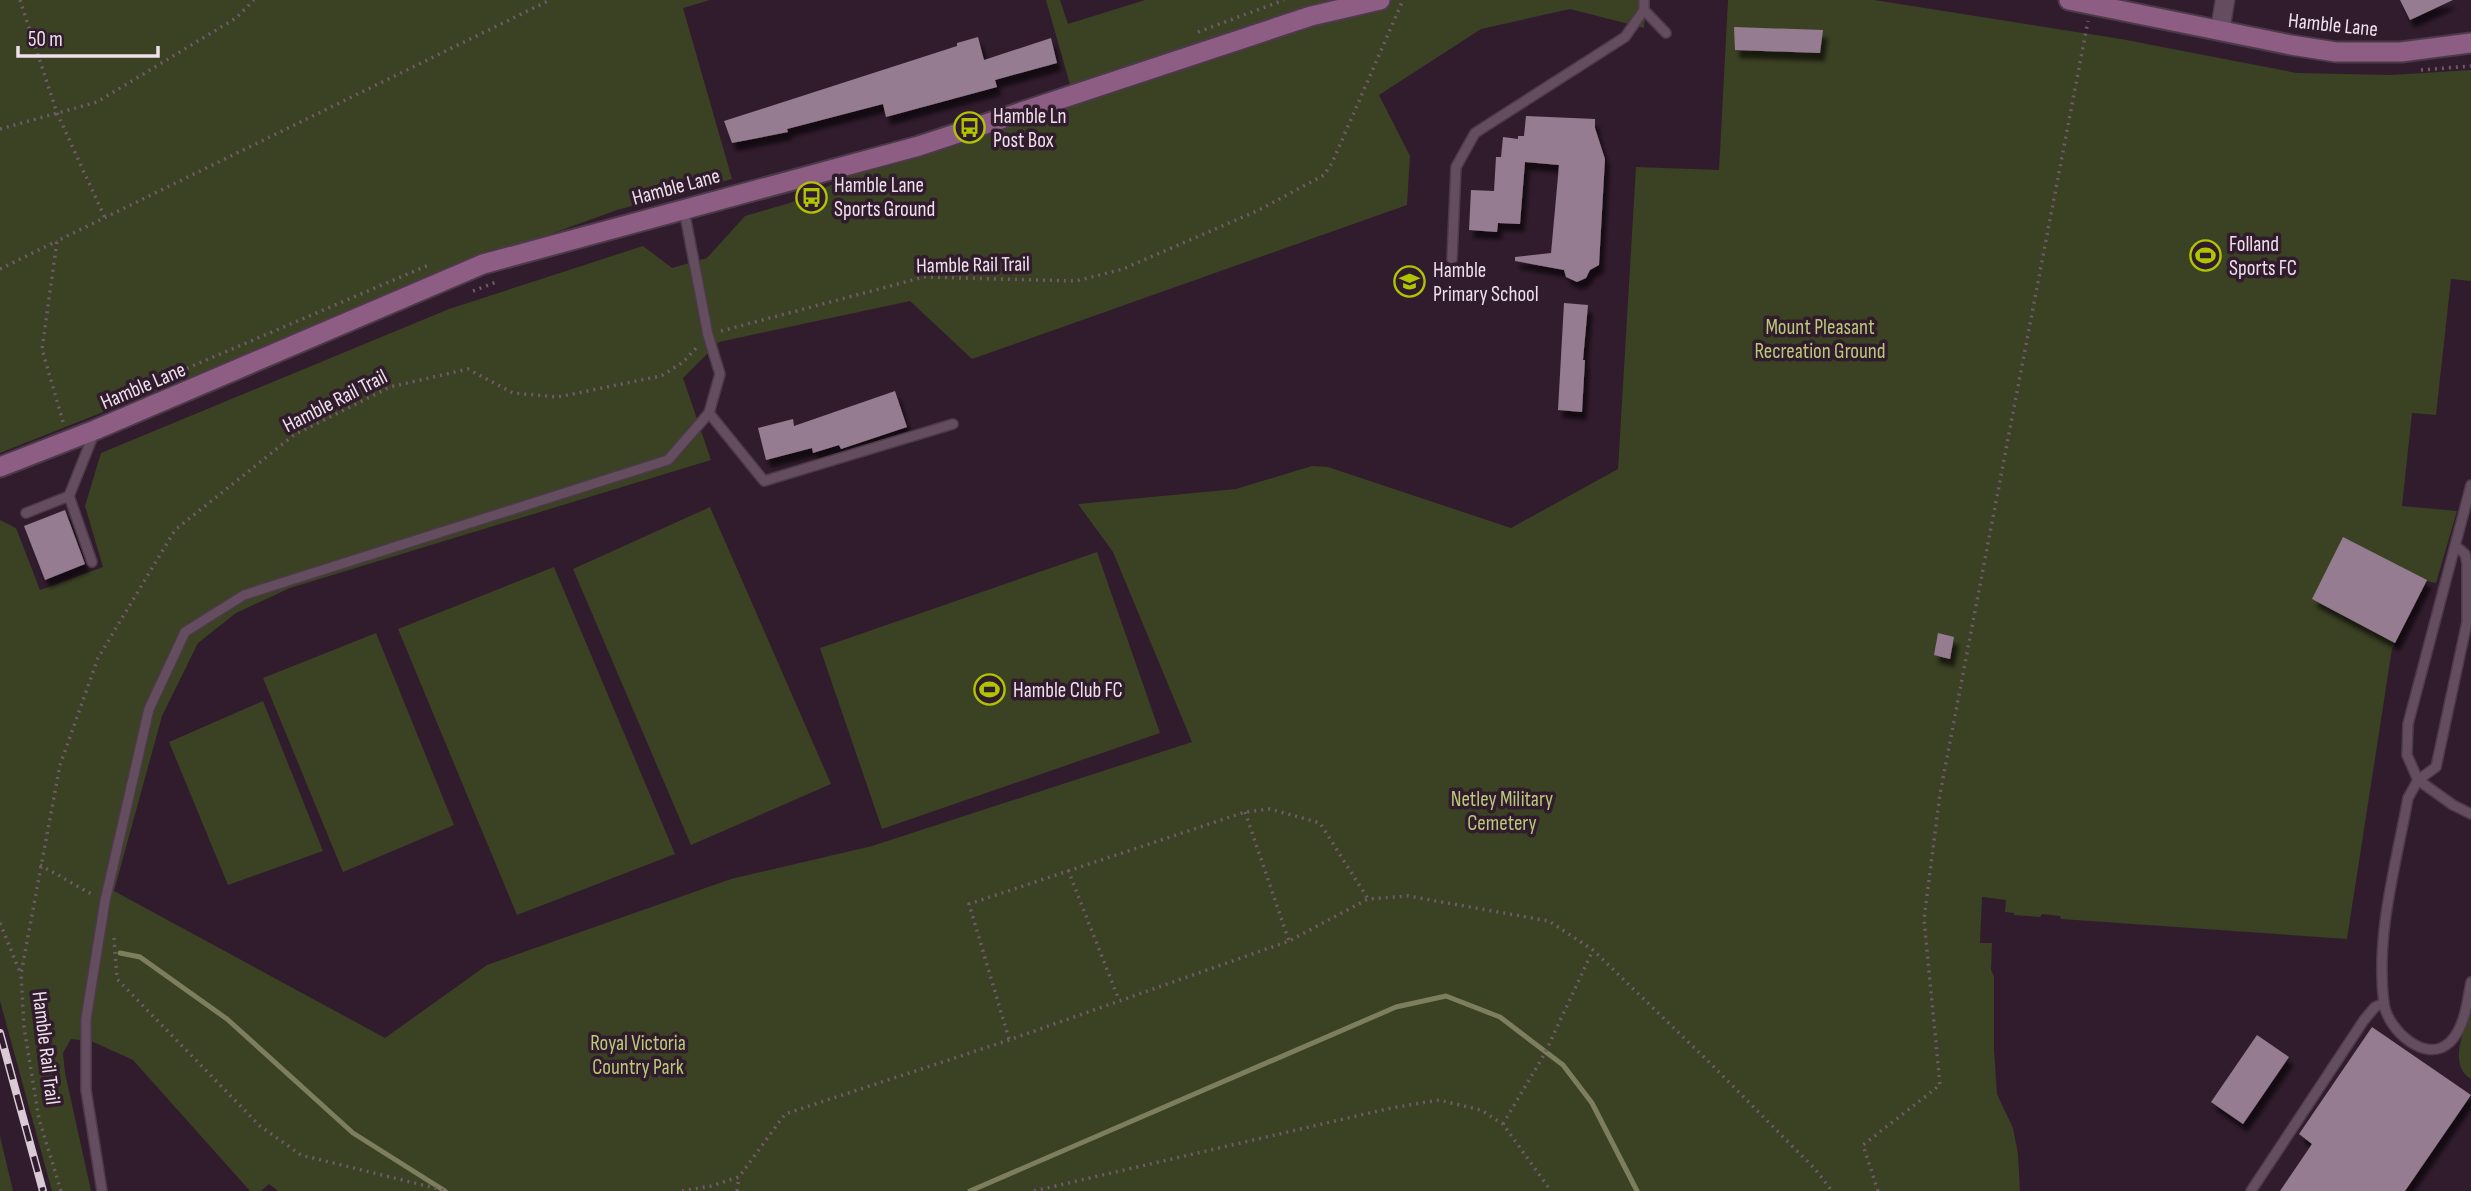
<svg xmlns="http://www.w3.org/2000/svg" width="2471" height="1191" font-family="'Sofia Sans Condensed',sans-serif">
<style>
.green{fill:#3b4123}
.lines{fill:none;stroke-linecap:round;stroke-linejoin:round}
.stream{stroke:#7c7e5d;stroke-width:5}
.building{fill:#957b90;filter:url(#shadow)}
.service-casing{stroke:#4c3a49;stroke-width:12}
.minor-casing{stroke:#4c3a49;stroke-width:21}
.secondary-casing{stroke:#4c3a49;stroke-width:23}
.path{stroke:#6e5b6a;stroke-width:3.5;stroke-dasharray:2 5;stroke-linecap:butt}
.service{stroke:#654d60;stroke-width:9}
.minor{stroke:#654d60;stroke-width:18}
.secondary{stroke:#8d5d84;stroke-width:19}
.rail-casing{stroke:#d9cad6;stroke-width:8}
.rail{stroke:#311c2d;stroke-width:5;stroke-dasharray:16;stroke-linecap:butt}
.labels{text-anchor:middle;dominant-baseline:central;stroke-width:7;stroke-linejoin:round;paint-order:stroke}
.street-label{font-size:21px;fill:#efe0ec;stroke:#311c2d}
.poi-label{font-size:21px;fill:#efe0ec;stroke:#311c2d;text-anchor:start}
.park-label{font-size:21px;fill:#bbc979;stroke:#311c2d}
</style>
<defs>
<filter id="shadow"><feDropShadow dx="4.5" dy="8" stdDeviation="2" flood-color="#0009"/></filter>
</defs>
<rect width="100%" height="100%" fill="#311c2d"/>
<g class="green">
<path d="M0,0H710L683,8L732,179L617,210L449,271L277,343L0,453Z"/>
<path d="M1046,0H1060L1068,24L1145,0H1332L1330,4L1380,0H1646L1644,28L1570,9L1481,29L1379,95L1410,156L1407,205L972,359L910,301L719,342L683,378L711,460L290,588L236,613L198,643L162,716L114,891L385,1038L487,965L731,879L872,846L1192,742L1113,552L1078,504L1236,489L1312,466L1328,467L1511,528L1618,469L1636,167L1719,170L1728,0H1874L2121,39L2297,73L2391,75L2471,70V281L2451,279L2436,415L2412,413L2402,506L2457,511L2436,583L2427,581L2392,649L2347,939L2061,919L2060,916L2042,914L2040,917L2014,915V913L2005,912L2006,900L1982,897L1980,943H1992L1991,970L1994,976V1049L1997,1094L2013,1128L2018,1154L2020,1191H278L269,1184L261,1191H250L133,1060L91,1041L71,1039L63,1053L65,1073L91,1191H52L0,1001V520L16,528L40,590L103,567L85,506L101,453L449,309L643,246L672,268L707,258L745,216L790,203L919,146L1073,95Z"/>
<path d="M710,507L831,784L691,845L573,569Z"/>
<path d="M1097,552L1160,733L882,829L820,648Z"/>
<path d="M554,567L675,854L517,915L398,629Z"/>
<path d="M376,633L454,825L343,872L263,678Z"/>
<path d="M263,701L323,851L228,885L169,742Z"/>
<path d="M2471,1009V1079C2447,1064 2465,1030 2471,1009Z"/>
<path d="M0,1136L13,1191H0Z"/>
</g>
<g class="lines">
<g class="stream">
<path d="M120,953L140,957L227,1019L353,1133L445,1191"/>
<path d="M970,1191L1396,1007L1446,996L1500,1017L1563,1065L1592,1103L1637,1191"/>
</g>
</g>
<g class="building">
<path d="M2400,0H2453L2410,20Z"/>
<path d="M1734,27L1823,30L1820,53L1735,50Z"/>
<path d="M978,37L984,60L1051,38L1057,63L995,80L997,87L886,117L883,104L787,129L788,132L732,143L724,121L957,46V43Z"/>
<path d="M1526,116L1595,119V128L1605,159L1599,265L1590,270L1586,278L1577,282L1566,277L1564,270L1515,261V257L1551,253L1559,165L1525,162L1520,224L1498,223L1497,232L1469,230L1471,190L1494,191L1496,157H1501L1503,137L1518,139V136H1524Z"/>
<path d="M1564,303L1588,305L1583,360H1585L1582,412L1558,410Z"/>
<path d="M895,391L907,427L841,449L839,445L813,453L812,448L766,460L758,428L793,419L794,426Z"/>
<path d="M65,510L85,564L45,580L24,526Z"/>
<path d="M2343,537L2427,580L2395,643L2312,599Z"/>
<path d="M1938,633L1954,637L1950,659L1934,655Z"/>
<path d="M2372,1027L2471,1095L2405,1191H2280L2312,1144L2299,1134Z"/>
<path d="M2257,1035L2289,1057L2243,1124L2211,1102Z"/>
</g>
<g class="lines">
<defs>
<g id="service">
<path d="M1644,10L1666,33"/>
<path d="M1452,259L1456,167L1475,133L1625,37L1644,10V0"/>
<path d="M709,413L764,481L953,424"/>
<path d="M2471,485L2408,724L2407,755L2418,780L2408,798C2396,865 2375,936 2384,1004C2388,1030 2426,1065 2450,1042C2465,1027 2467,1003 2471,982"/>
<path d="M69,496L92,562"/>
<path d="M26,513L69,496L95,431"/>
<path d="M2456,546L2465,554L2467,563V622L2436,767L2418,780L2453,805L2471,814"/>
<path d="M102,1191L86,1090V1019L105,901L149,709L185,632L244,595L668,460L709,413L720,374L708,335L684,210"/>
<path d="M2251,1191L2364,1020L2375,1007L2384,1003"/>
</g>
<path id="minor" d="M2220,31L2225,0"/>
<g id="secondary">
<path d="M2069,0L2291,45L2336,52H2401L2471,43"/>
<path d="M0,467L95,430L483,264L919,146L1311,16L1380,0"/>
</g>
</defs>
<use href="#service" class="service-casing"/>
<use href="#minor" class="minor-casing"/>
<use href="#secondary" class="secondary-casing"/>
<g class="path">
<path d="M20,0L57,113L105,218"/>
<path d="M1198,32L1284,0"/>
<path d="M2421,70L2471,66"/>
<path d="M0,129L97,102L236,18L254,0"/>
<path d="M0,269L57,241"/>
<path d="M473,291L499,281"/>
<path d="M721,331L924,277L1076,281L1123,269L1259,210L1324,175L1332,163L1403,0"/>
<path d="M103,404L431,264"/>
<path d="M63,422L42,349L57,241L550,0"/>
<path d="M1245,812L1289,941"/>
<path d="M40,865L93,895"/>
<path d="M1068,870L1119,1000"/>
<path d="M0,923L20,972"/>
<path d="M114,938L117,979L260,1126L301,1155L447,1191"/>
<path d="M1009,1039L969,904L1245,812L1270,809L1320,823L1368,899"/>
<path d="M1503,1124L1545,1053L1593,950"/>
<path d="M61,1191L39,1119L24,1027L21,974L60,765L98,658L175,530L294,435L390,387L468,369L513,393L558,397L661,376L683,362L698,346"/>
<path d="M682,1191L711,1186L739,1177L785,1114L1009,1040L1289,941L1368,899L1408,896L1549,921L1593,950L1708,1061L1815,1169L1832,1191"/>
<path d="M737,1191L739,1177"/>
<path d="M1034,1191L1391,1108L1439,1100L1481,1110L1503,1124L1551,1191"/>
<path d="M1878,1191L1863,1145L1940,1085L1924,919L1940,794L2088,21"/>
</g>
<use href="#service" class="service"/>
<use href="#minor" class="minor"/>
<use href="#secondary" class="secondary"/>
<defs>
<path id="rail" d="M0,1033L43,1191"/>
</defs>
<use href="#rail" class="rail-casing"/>
<use href="#rail" class="rail"/>
</g>
<defs>
<symbol id="bus-ring" viewBox="-11 -11 22 22"><circle r="9.5" fill="#311c2d" stroke="#b0c502" stroke-width="1.5"/><path d="M-5-6H5V4H4V6H2V4H-2V6H-4V4H-5ZM-3.5-4V0h7V-4ZM-3.5 1.2v1.5H-2V1.2ZM2 1.2v1.5H3.5V1.2Z" fill="#b0c502"/></symbol>
<symbol id="stadium-ring" viewBox="-11 -11 22 22"><circle r="9.5" fill="#311c2d" stroke="#b0c502" stroke-width="1.5"/><path d="M0-5a6.5 5 0 1 0 0 10a6.5 5 0 1 0 0-10ZM-3.5-1.8h7v3.6h-7Z" fill="#b0c502"/></symbol>
<symbol id="school-ring" viewBox="-11 -11 22 22"><circle r="9.5" fill="#311c2d" stroke="#b0c502" stroke-width="1.5"/><path d="M0-5L7-2L0 1L-7-2ZM-4 1L0 2.5L4 1V4Q0 6-4 4Z" fill="#b0c502"/></symbol>
</defs>
<g fill-rule="evenodd">
<use href="#bus-ring" x="952" y="110" width="35" height="35"/>
<use href="#bus-ring" x="794" y="180" width="35" height="35"/>
<use href="#stadium-ring" x="2188" y="238" width="35" height="35"/>
<use href="#school-ring" x="1392" y="264" width="35" height="35"/>
<use href="#stadium-ring" x="972" y="672" width="35" height="35"/>
</g>
<g class="labels">
<g class="street-label">
<text transform="translate(2333 25) rotate(6)">Hamble Lane</text>
<text transform="translate(676 187) rotate(-15)">Hamble Lane</text>
<text transform="translate(973 265) rotate(-1)">Hamble Rail Trail</text>
<text transform="translate(143 386) rotate(-23)">Hamble Lane</text>
<text transform="translate(335 401) rotate(-27)">Hamble Rail Trail</text>
<text transform="translate(46 1048) rotate(83)">Hamble Rail Trail</text>
</g>
<g class="poi-label">
<text x="993" y="116">Hamble Ln<tspan x="993" dy="24">Post Box</tspan></text>
<text x="834" y="185">Hamble Lane<tspan x="834" dy="24">Sports Ground</tspan></text>
<text x="2229" y="244">Folland<tspan x="2229" dy="24">Sports FC</tspan></text>
<text x="1433" y="270">Hamble<tspan x="1433" dy="24">Primary School</tspan></text>
<text x="1013" y="690">Hamble Club FC</text>
</g>
<g class="park-label">
<text x="1820" y="327">Mount Pleasant<tspan x="1820" dy="24">Recreation Ground</tspan></text>
<text x="1502" y="799">Netley Military<tspan x="1502" dy="24">Cemetery</tspan></text>
<text x="638" y="1043">Royal Victoria<tspan x="638" dy="24">Country Park</tspan></text>
</g>
</g>
<path d="M18 46v10h140v-10" fill="none" stroke="#efe0ec" stroke-width="3.5"/>
<text x="28" y="46" font-size="21" fill="#efe0ec" stroke="#311c2d" stroke-width="5" paint-order="stroke">50 m</text>
</svg>
